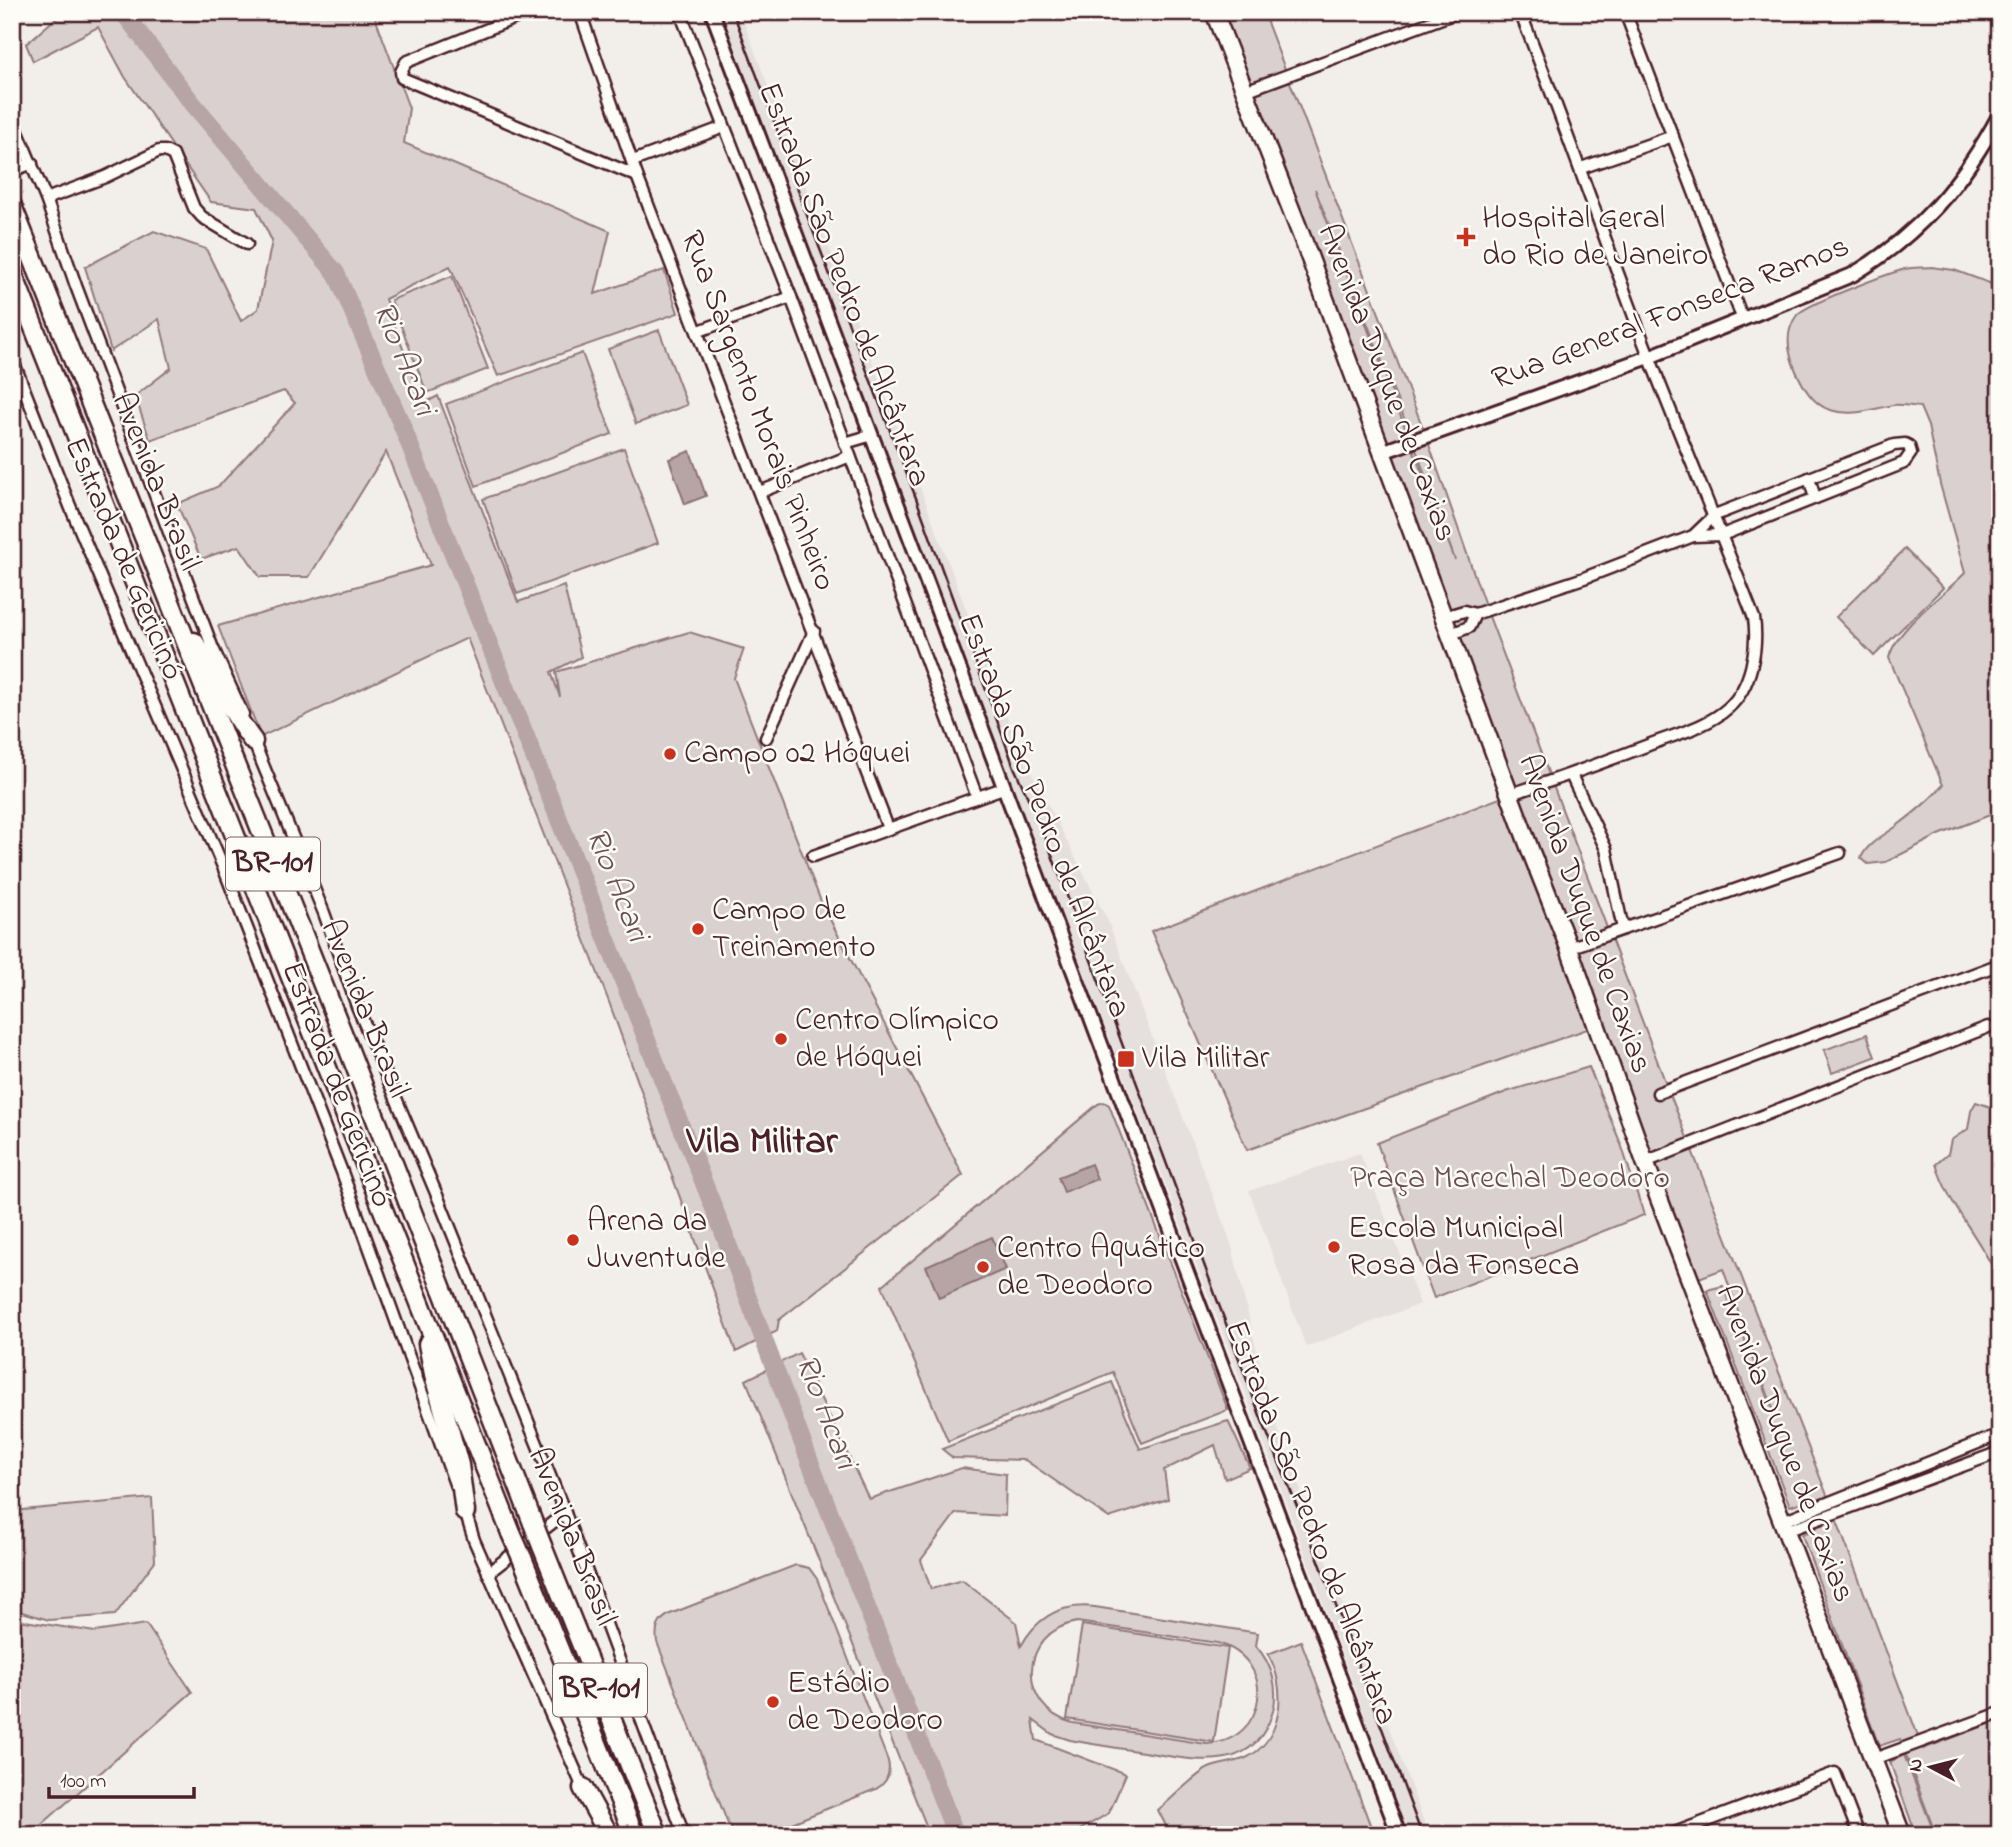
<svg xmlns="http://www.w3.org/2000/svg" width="2012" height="1847" font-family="'Indie Flower',sans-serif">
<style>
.built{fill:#e5dfdd}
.green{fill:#d9d0cf;stroke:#92787d;stroke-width:2;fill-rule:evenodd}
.water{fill:#b7a5a6;stroke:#8b6f75;stroke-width:2}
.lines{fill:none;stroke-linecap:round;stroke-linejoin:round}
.river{stroke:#b7a5a6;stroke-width:18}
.minor-casing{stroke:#4a1f2b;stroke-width:15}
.tertiary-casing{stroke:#4a1f2b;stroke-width:18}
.primary-casing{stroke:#4a1f2b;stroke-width:21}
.motorway-casing{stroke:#4a1f2b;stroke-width:23}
.minor{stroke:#fdfcf7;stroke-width:10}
.tertiary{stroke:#fdfcf7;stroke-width:12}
.primary{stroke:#fdfcf7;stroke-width:16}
.motorway{stroke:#fdfcf7;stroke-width:18}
.rail{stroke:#4a1f2b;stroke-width:2.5}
.motorway-bridge-casing{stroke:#4a1f2b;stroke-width:23;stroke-linecap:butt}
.motorway-bridge{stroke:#fdfcf7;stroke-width:18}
.poi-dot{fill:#c8321e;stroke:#fdfcf7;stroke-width:2.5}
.labels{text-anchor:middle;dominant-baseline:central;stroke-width:5;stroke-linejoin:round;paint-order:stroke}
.shield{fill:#fdfcf7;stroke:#806168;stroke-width:2}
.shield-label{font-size:30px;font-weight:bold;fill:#4a1f2b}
.poi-label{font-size:32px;fill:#4a1f2b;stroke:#fdfcf7;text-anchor:start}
.street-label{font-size:32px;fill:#4a1f2b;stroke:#fdfcf7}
.park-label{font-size:32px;fill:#6e4b54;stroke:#fdfcf7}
.water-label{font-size:33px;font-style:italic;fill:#704e56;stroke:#fdfcf7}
.district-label{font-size:38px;font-weight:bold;fill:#4a1f2b;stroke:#fdfcf7}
</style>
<rect width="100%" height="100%" fill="#f2efeb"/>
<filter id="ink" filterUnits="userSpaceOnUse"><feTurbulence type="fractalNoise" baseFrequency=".0143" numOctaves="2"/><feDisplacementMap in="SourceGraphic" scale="14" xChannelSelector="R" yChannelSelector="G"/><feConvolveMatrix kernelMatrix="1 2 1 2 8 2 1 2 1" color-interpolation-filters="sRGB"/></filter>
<g filter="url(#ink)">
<g class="built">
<path d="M720,12H740L1018,746L1107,919L1231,1243L1271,1410L1429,1835H1409L1243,1386L1013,787Z"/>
<path d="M1360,1153L1420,1304L1306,1347L1249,1191Z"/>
</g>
<g class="green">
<path d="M63,12H373L409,108L404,143L610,231L595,294L664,270L678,313L498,376L450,266L385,299L423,404L438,396L518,602L564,586L581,657L551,672L560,697L556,672L689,632L744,649L734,678L822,904L963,1175L779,1320L777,1331L736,1352L609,1002L467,638L261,737L218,626L431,565L386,452L309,577H260L239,546L201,559L177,504L219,486L295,403L284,391L150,440L135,396L171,368L159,319L111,351L85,267L154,231L206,249L241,321L258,309L272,241L256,208L211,202L125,77L98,27L33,61L26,44Z"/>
<path d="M1214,12H1263L1426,436L1487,611L1668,1089L1834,1513L1923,1749L2000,1720V1835H1936L1900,1739L1879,1746L1802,1535L1817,1527L1807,1500L1790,1506L1707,1290L1723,1286L1775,1414L1723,1269L1691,1281L1590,1028L1247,1150L1151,931L1508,795ZM1315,189L1413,441L1455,560Z"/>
<path d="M1931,267L1954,270L2000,287V811L1939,835L1886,862L1868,864L1861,858C1868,842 1884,836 1898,825C1914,813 1930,800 1943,785L1889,658C1896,628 1944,595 1965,573L1940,484L1928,426L1920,407C1912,406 1901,404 1893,405C1872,409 1853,417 1830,410C1812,404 1803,386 1796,371C1788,353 1784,332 1797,315C1806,304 1887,274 1905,269C1913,267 1923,268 1931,267Z"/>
<path d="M452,276L488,369L427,393L391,300Z"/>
<path d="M659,330L687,405L636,424L608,349Z"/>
<path d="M582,353L612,434L476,486L446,404Z"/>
<path d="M624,448L658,543L517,594L483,499Z"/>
<path d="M1905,549L1943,588L1874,656L1836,617Z"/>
<path d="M1867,1034L1875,1057L1832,1073L1824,1050Z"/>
<path d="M1589,1067L1621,1144L1644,1215L1434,1298L1377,1143L1506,1092Z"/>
<path d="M1104,1102L1109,1105L1228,1410L1142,1443L1113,1372L948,1441L882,1286L1098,1104Z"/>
<path d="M1976,1102L2000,1110V1282C1982,1240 1949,1207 1936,1164L1948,1154L1951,1140L1968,1129L1971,1111Z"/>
<path d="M799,1353L869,1499L962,1468L1006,1474L1005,1516L956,1513L921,1560L931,1589L962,1580L1016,1622L1021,1646C1037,1617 1062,1603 1095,1607L1258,1633L1256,1646C1272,1664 1279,1688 1273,1711C1255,1774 1198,1761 1150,1753C1123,1749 1097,1745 1070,1740L1052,1734L1033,1720L1036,1740L1126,1774L1109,1813L1071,1835H930L746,1380ZM1077,1622L1217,1643C1278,1659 1269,1742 1206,1744L1073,1723C1016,1708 1019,1632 1077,1622Z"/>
<path d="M1112,1382L1140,1449L1228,1421L1250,1468L1225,1479L1215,1445L1164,1470L1168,1499L1109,1518L1025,1460L953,1458L942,1449Z"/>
<path d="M152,1498L155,1561L115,1615L49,1620L12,1609V1511Z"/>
<path d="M796,1565L809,1568L817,1579L888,1761C891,1774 887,1783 876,1789L762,1835H737L728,1824L657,1642C655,1629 658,1620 670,1614Z"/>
<path d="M12,1619L95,1632L146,1624L192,1692L30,1835H12Z"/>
<path d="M1082,1625L1228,1648L1214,1742L1067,1719Z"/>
<path d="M1301,1641L1374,1835H1167V1828L1158,1810C1172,1799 1194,1775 1209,1768C1220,1763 1234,1763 1246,1758C1284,1740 1287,1687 1268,1654Z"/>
<path d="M1904,1755L1935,1835H1916L1890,1762Z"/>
</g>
<g class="water">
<path d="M690,451L706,496L685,504L669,459Z"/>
<path d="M1091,1164L1097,1179L1064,1192L1058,1177Z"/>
<path d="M992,1237L1006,1269L939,1298L926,1266Z"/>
</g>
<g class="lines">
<path class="river" d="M123,12L189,99L336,273L401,423L721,1226L808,1457L956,1835"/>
<defs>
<g id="minor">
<path d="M530,12L406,62L401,72L402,78L637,176"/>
<path d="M580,12L637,176L888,828"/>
<path d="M680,12L791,297L977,797"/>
<path d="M1625,12L1743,320"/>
<path d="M1245,91L1458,12"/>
<path d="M12,118L46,199L76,286L212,646L243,714"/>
<path d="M633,161L724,127"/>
<path d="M1581,168L1673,136"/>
<path d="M12,171L32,163"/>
<path d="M46,199L105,177L159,151H165L173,155L194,208L202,217L247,244"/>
<path d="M699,331L791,297"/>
<path d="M12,358L70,506L224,869L342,1172L455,1484"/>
<path d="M845,443L872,435"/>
<path d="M1809,478L1815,498"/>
<path d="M760,492L850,456"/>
<path d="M1444,617L1464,611L1475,614L1584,578L1693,536L1722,535L1904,463L1911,453L1909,446L1905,444L1894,445L1715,515L1693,536"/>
<path d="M1451,634L1469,627L1475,614"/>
<path d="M252,738L324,913L357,1006L439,1200L565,1513L684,1835"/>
<path d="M766,738L814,631"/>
<path d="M1571,775L1606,849L1623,929"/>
<path d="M1510,794C1558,780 1604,762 1651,744C1677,734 1707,727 1728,708C1752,687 1758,647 1754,618C1720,530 1683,444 1649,356C1605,242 1566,126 1520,12"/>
<path d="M813,856L1003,788"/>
<path d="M1569,948L1840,853"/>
<path d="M1658,1093L2000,964"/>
<path d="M1645,1162L1988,1027"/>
<path d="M464,1508L474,1540L584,1790"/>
<path d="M1783,1521L2000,1434"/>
<path d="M1786,1531L2000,1452"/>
<path d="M488,1573L565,1513"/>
<path d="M1874,1759L2000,1713"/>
<path d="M1669,1835L1835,1773L1859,1835"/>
</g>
<g id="tertiary">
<path d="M712,12L1399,1835"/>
<path d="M1382,452L1649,357L1852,275C1919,235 1963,183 2000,114"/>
</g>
<path id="primary" d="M1214,12L1305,245L1531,852L1569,948L1645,1162L1902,1835"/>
<g id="motorway">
<path d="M12,206L349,1050L533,1523"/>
<path d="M12,272L511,1533"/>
<path d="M194,642C215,674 229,710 253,741"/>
<path d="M428,1344L435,1379L459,1465L465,1512"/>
<path d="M542,1546L658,1835"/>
<path d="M522,1558L634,1835"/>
<path d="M583,1788L609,1835"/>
</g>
</defs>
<use href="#minor" class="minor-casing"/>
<use href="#tertiary" class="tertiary-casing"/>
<use href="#primary" class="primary-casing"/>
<use href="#motorway" class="motorway-casing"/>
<use href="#minor" class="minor"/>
<use href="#tertiary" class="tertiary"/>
<use href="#primary" class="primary"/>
<use href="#motorway" class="motorway"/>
<path class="rail" d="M733,12L786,153L803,205L916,498L1014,767L1043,831L1261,1418L1318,1558L1422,1835"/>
<defs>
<g id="motorway-bridge">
<path d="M533,1523L542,1546"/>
<path d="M511,1533L522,1558"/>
</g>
</defs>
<use href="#motorway-bridge" class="motorway-bridge-casing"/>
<use href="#motorway-bridge" class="motorway-bridge"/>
</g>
</g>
<g class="poi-dot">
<path d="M1462.5 226.5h7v7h7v7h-7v7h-7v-7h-7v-7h7z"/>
<circle cx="670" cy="754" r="7"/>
<circle cx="698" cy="929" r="7"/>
<circle cx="781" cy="1039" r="7"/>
<rect x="1117" y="1050" width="18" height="18" rx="3.5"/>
<circle cx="573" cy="1240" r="7"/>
<circle cx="1334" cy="1247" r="7"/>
<circle cx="983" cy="1267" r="7"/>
<circle cx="773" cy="1702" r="7"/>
</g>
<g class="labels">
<g class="shield">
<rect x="226" y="837.5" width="94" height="53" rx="5"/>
<rect x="553" y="1663.5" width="94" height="53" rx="5"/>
</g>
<g class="shield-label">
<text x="273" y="864">BR-101</text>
<text x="600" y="1690">BR-101</text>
</g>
<g class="poi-label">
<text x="1482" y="219">Hospital Geral<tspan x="1482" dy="37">do Rio de Janeiro</tspan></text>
<text x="684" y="754">Campo 02 Hóquei</text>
<text x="712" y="911">Campo de<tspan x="712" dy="37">Treinamento</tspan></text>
<text x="795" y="1021">Centro Olímpico<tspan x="795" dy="37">de Hóquei</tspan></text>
<text x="1142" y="1059">Vila Militar</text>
<text x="587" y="1222">Arena da<tspan x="587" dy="37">Juventude</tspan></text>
<text x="1348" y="1229">Escola Municipal<tspan x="1348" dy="37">Rosa da Fonseca</tspan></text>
<text x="997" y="1249">Centro Aquático<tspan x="997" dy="37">de Deodoro</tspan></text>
<text x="787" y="1684">Estádio<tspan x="787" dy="37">de Deodoro</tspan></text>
</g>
<g class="street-label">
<text transform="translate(843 285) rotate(69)">Estrada São Pedro de Alcântara</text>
<text transform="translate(1671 314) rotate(-21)">Rua General Fonseca Ramos</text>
<text transform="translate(1386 383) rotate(69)">Avenida Duque de Caxias</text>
<text transform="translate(757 411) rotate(69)">Rua Sargento Morais Pinheiro</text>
<text transform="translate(155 482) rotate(68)">Avenida Brasil</text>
<text transform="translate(123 559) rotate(67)">Estrada de Gericinó</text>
<text transform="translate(1043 816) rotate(69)">Estrada São Pedro de Alcântara</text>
<text transform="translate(1584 914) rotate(70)">Avenida Duque de Caxias</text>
<text transform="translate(364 1009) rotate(68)">Avenida Brasil</text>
<text transform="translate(336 1085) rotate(69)">Estrada de Gericinó</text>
<text transform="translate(1784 1444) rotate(69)">Avenida Duque de Caxias</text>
<text transform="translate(1310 1523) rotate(69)">Estrada São Pedro de Alcântara</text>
<text transform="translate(571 1537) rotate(68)">Avenida Brasil</text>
</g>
<g class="park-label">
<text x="1510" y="1179">Praça Marechal Deodoro</text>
</g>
<g class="water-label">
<text transform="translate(403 359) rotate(68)">Rio Acari</text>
<text transform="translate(616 885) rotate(68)">Rio Acari</text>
<text transform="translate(825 1412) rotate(69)">Rio Acari</text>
</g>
<g class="district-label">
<text x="762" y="1143">Vila Militar</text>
</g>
</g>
<rect width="2012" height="1847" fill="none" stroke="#fdfcf7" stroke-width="42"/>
<rect x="21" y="21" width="1970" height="1805" fill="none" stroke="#4a1f2b" stroke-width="2.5" filter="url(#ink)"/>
<g transform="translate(1931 1767) rotate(277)" stroke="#fdfcf7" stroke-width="5" paint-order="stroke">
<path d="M0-5L12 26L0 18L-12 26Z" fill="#4a1f2b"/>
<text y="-10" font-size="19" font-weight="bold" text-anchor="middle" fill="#4a1f2b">N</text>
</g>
<path d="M49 1787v10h145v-10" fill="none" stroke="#4a1f2b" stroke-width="3.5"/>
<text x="60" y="1787" font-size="21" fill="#4a1f2b" stroke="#fdfcf7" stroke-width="5" paint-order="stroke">100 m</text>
</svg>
